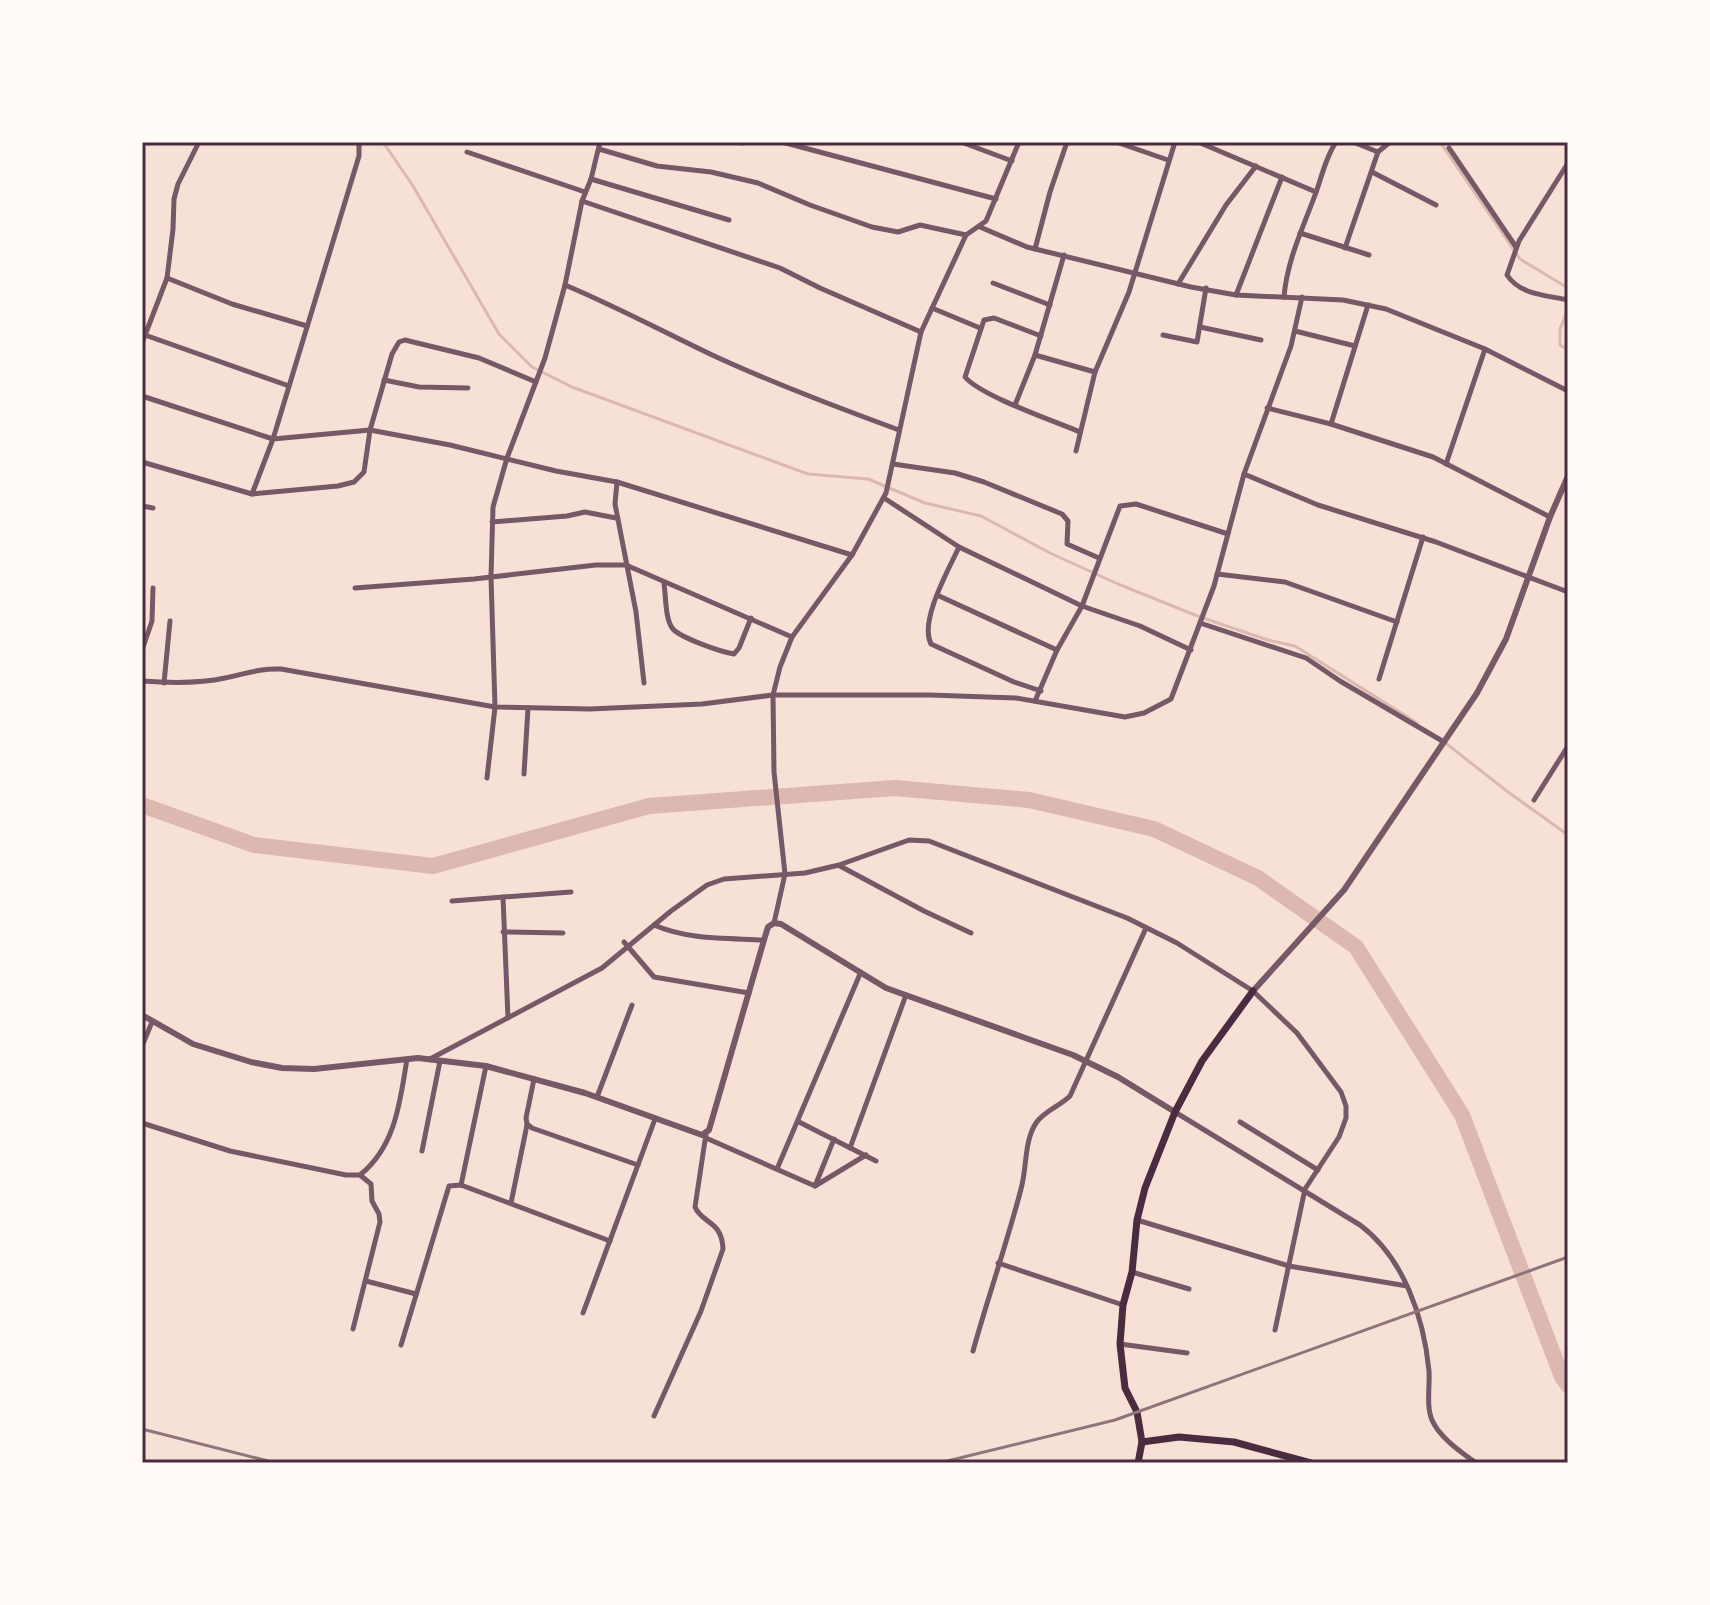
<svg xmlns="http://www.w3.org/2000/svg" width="1710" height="1605" font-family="Raleway,sans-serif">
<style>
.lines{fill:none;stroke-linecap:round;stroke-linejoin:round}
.stream{stroke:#dcb8b0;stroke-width:3}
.river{stroke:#dcb8b0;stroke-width:16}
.minor{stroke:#755966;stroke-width:5}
.tertiary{stroke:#755966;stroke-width:6}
.secondary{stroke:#4a2c40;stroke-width:7}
.rail{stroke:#8f747c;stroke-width:3}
.neatline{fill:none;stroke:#4a2c40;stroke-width:3}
</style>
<rect width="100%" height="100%" fill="#f7e1d7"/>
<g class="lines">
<g class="stream">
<path d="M383,142L413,186L499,334L532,367L572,387L808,474L868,479L925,503L981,516L1050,553L1118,584L1200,617L1268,640L1295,646L1417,723"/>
<path d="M1440,142L1520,259L1568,288"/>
<path d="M1568,309L1560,329V345L1568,350"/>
<path d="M1443,741L1508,792L1568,835"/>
</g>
<path class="river" d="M142,805L254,845L433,866L649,806L895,788L1029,800L1154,829L1258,878L1356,947L1462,1115L1562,1377L1568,1385"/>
<g class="minor">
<path d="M739,142L742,143"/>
<path d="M782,142L996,199"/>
<path d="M961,142L1012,161"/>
<path d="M1116,142L1168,160"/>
<path d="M1198,142L1316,192"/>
<path d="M1353,142L1378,152L1390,142"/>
<path d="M1449,148L1516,247"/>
<path d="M599,149L657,166L711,172L758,183L810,205L872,227L898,232L920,225L966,235"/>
<path d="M467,152L585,192"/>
<path d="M1568,163L1519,241L1507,275C1520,295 1546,295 1568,300"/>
<path d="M1372,172L1436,205"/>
<path d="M591,179L729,220"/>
<path d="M582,201L780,268L820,288L921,332"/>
<path d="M980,227L1027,247L1191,287L1236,295L1343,300L1386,309L1485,349L1568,391"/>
<path d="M1300,233L1369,255"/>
<path d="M1345,248L1378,152"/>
<path d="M1035,249L1050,192L1067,142"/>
<path d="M167,278L232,304L307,326"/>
<path d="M993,283L1050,305"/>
<path d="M1178,284L1226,205L1256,166"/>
<path d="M565,285C615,306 662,331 710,354C772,383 836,407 899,430"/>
<path d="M1236,295L1282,177"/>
<path d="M1284,297C1287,260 1303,228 1315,195C1322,177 1325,158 1336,142"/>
<path d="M932,308L980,328"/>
<path d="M1200,327L1261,340"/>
<path d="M1295,331L1355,346"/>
<path d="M145,335L289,386"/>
<path d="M1163,335L1197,342L1206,288"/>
<path d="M1041,336L994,318L984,320L965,377C981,396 1054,421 1080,432"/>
<path d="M142,343L167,278L173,229L174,199L178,184L199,142"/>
<path d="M1035,355L1095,372"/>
<path d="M384,380L419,387L468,388"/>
<path d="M142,396L273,439L370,430L450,445L556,471L617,482L852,555L886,493L921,332L966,235L986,221L1019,142"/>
<path d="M1015,405L1035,355L1064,255"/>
<path d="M1267,408L1331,424L1433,457L1550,517"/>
<path d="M1331,424L1368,305"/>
<path d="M1076,451L1095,372L1129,292L1175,142"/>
<path d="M142,462L252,494L338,486L354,482L364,472L370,430L392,354L399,342L405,340L479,358L536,382"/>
<path d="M893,464L955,473L984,482L1062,514L1068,521L1067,544L1099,558"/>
<path d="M1446,464L1485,349"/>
<path d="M1244,474L1318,505L1436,542L1568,592"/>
<path d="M617,482L615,504L636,612L644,683"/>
<path d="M252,494L273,439L359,156V142"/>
<path d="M884,498L959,547L1082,606L1140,626L1191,650"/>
<path d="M142,506L153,508"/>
<path d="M492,522L567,516L585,512L616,518"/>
<path d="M959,547C949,569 919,621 931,644L1014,682L1041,691"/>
<path d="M1217,574L1285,582L1397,622"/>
<path d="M664,584C666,596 665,620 673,629C681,638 721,652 734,654L739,648L751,618"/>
<path d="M355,588L474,579L596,565H626L792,637"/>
<path d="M937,595L1057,650"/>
<path d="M1200,623L1306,658L1340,681L1444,742"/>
<path d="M142,650L152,621L153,588"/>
<path d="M1379,679L1423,537"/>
<path d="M142,681C169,683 198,684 225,678C245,674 260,668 281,669L495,707L590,709L702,704L773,695H930L1016,698L1125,717L1144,713L1171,699L1214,586L1244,474L1291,346L1302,297"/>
<path d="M164,683L170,621"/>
<path d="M1035,701L1057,650L1082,606L1120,506L1136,504L1228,534"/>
<path d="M524,774L528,708"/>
<path d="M487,778L495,707L491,577L493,507L507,458L545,358L565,285L582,201L591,179L600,142"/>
<path d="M1534,800L1568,746"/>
<path d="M840,866L924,911L971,933"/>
<path d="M503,897L508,1018"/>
<path d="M452,901L571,892"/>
<path d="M774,923L785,874L774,772L773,695L780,667L792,637L852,555"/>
<path d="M654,925C688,940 727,938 764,940"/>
<path d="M503,932L563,933"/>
<path d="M624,942L654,977L749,993"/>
<path d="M142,1046L152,1022"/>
<path d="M430,1059L602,968L671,911L707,885L724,879L805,873L839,865L909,840L929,841L1127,918L1177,943L1253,991L1297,1033L1341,1092L1346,1106V1118L1339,1137L1305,1189L1275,1330"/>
<path d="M534,1079L526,1118L527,1124L532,1128L638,1165"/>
<path d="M597,1097L632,1005"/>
<path d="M1175,1112L1360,1225C1404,1258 1424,1318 1429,1371C1430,1386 1426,1406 1432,1420C1439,1437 1461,1452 1476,1463"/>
<path d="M799,1122L876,1161"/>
<path d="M1240,1122L1318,1170"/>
<path d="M142,1123L230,1151L346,1175H360C396,1146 400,1101 407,1059"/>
<path d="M706,1138L815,1186L866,1155"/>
<path d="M850,1148L906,995"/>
<path d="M422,1151L440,1061"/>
<path d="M777,1169L860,974"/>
<path d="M461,1185L486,1066"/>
<path d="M815,1186L834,1139"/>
<path d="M511,1203L527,1125"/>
<path d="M1137,1220L1289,1266L1407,1286"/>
<path d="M998,1263L1123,1305"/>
<path d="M1132,1272L1189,1289"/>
<path d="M366,1281L416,1294"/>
<path d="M583,1313L655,1119"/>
<path d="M353,1329L380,1222L379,1214L372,1201L371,1184L360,1175"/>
<path d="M1120,1344L1187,1353"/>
<path d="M401,1345L449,1186L461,1185L610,1241"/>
<path d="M973,1351C988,1297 1007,1243 1021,1189C1027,1168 1024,1141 1036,1123C1044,1111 1060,1106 1070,1096L1146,928"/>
<path d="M654,1416L701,1311L723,1249C722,1220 702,1224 695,1207L706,1134"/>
</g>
<g class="tertiary">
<path d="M1253,991L1344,890L1477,693L1506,639L1550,517L1568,476"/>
<path d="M142,1015L193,1044L251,1062L282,1068L314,1069L418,1058L486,1066L585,1093L702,1135L709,1130L764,940L768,927L774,923L781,924L886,988L1073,1055L1118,1077L1175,1112"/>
</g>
<g class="secondary">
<path d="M1142,1442L1179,1437L1234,1442L1311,1463"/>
<path d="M1138,1463L1142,1442L1137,1412L1125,1388L1120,1344L1123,1305L1132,1272L1137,1220L1145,1188L1175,1112L1202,1061L1253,991"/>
</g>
<g class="rail">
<path d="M142,1429L276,1463"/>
<path d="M939,1463L1115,1420L1568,1257"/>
</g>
</g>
<rect width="1710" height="1605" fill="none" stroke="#fffaf5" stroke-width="288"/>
<rect x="144" y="144" width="1422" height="1317" class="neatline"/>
</svg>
